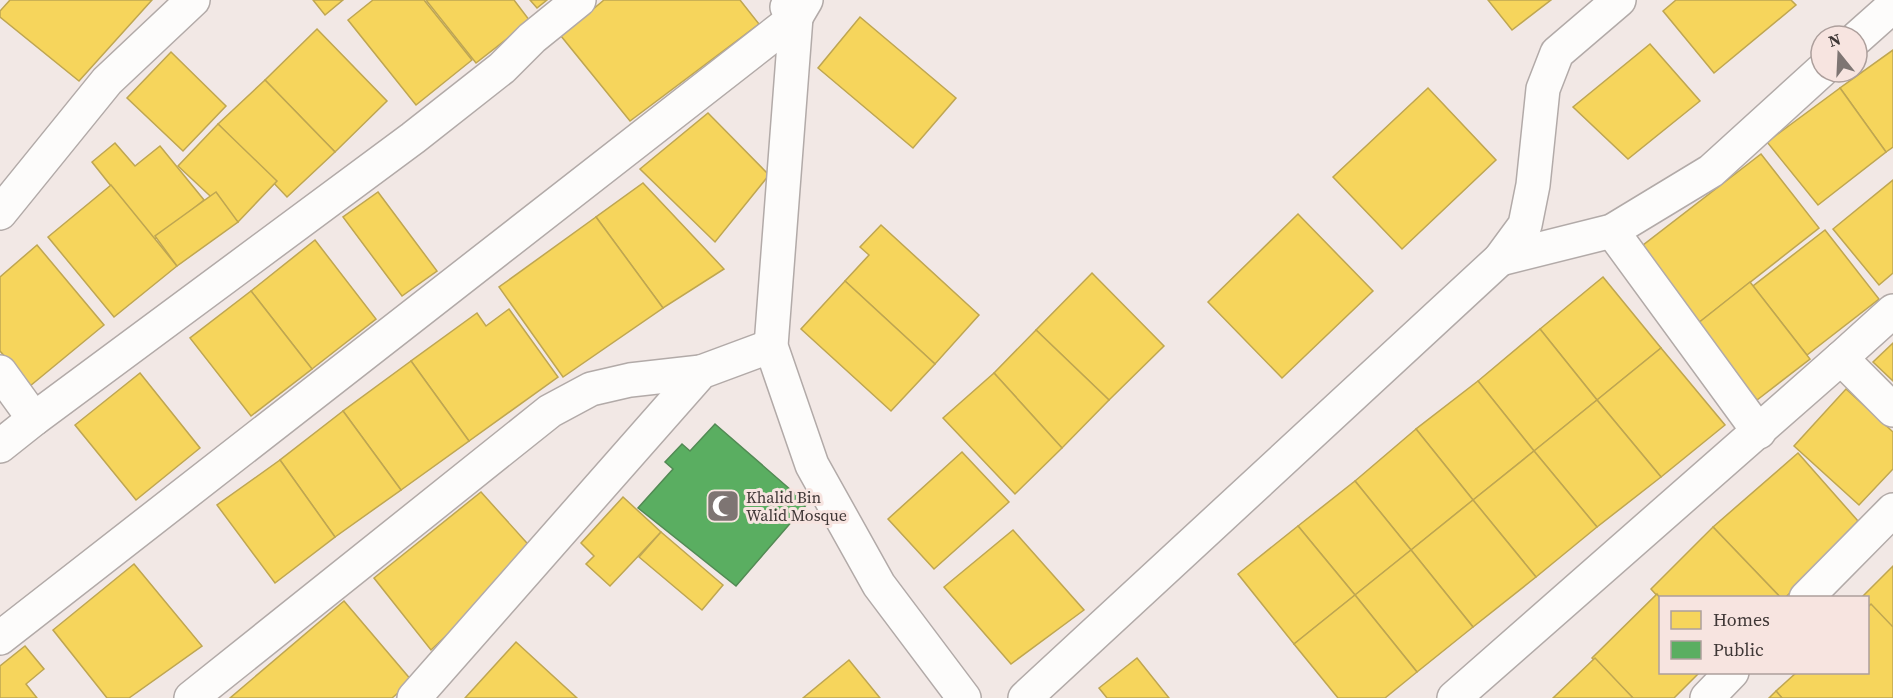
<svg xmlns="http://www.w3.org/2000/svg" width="1893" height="698" font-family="'Source Serif 4',serif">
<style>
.homes{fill:#f6d55c;stroke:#bfa651;stroke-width:1.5}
.public{fill:#5aae61;stroke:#528a54;stroke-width:1.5}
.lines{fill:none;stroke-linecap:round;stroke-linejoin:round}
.minor-casing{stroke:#b2aaa8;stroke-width:36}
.minor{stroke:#fdfcfb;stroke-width:33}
.labels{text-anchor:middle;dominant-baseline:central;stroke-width:6;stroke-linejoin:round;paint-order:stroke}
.poi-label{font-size:16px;fill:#3f3736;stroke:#f7e4e0;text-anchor:start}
</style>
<rect width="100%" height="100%" fill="#f2e8e5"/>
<g class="homes">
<path d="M10,0H152L79,81L0,17V11Z"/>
<path d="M313,0H343L325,15Z"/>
<path d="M373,0H424L472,60L416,105L348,20Z"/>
<path d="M426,0H514L530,21L476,63Z"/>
<path d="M530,0H547L537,8Z"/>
<path d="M604,0H740L759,24L630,121L561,36Z"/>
<path d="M1488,0H1551L1512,30Z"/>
<path d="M1676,0H1791L1796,5L1714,73L1663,11Z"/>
<path d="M860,17L956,98L913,148L818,68Z"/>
<path d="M317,29L387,101L335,152L265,80Z"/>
<path d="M1650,44L1700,101L1628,159L1573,107Z"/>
<path d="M1893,50V147L1886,152L1840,88Z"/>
<path d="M171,52L226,106L183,151L127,98Z"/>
<path d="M265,80L335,152L287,197L218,124Z"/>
<path d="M1428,88L1496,160L1402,249L1333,177Z"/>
<path d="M1840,88L1886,152L1818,205L1767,142Z"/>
<path d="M708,113L769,175L715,242L640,169Z"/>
<path d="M218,124L277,181L238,222L178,166Z"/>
<path d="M115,143L135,166L160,146L204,200L154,240L92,162Z"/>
<path d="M1761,154L1819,228L1697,324L1638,249Z"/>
<path d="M1893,180V273L1879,285L1833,229Z"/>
<path d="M643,183L724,269L663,308L596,217Z"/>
<path d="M111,185L177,266L114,317L48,237Z"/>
<path d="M216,192L238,222L177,266L155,236Z"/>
<path d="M378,192L437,271L402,296L343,217Z"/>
<path d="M1298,214L1373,291L1282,378L1208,302Z"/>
<path d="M596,217L663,308L563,377L499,287Z"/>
<path d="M881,225L979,315L935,364L845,281L869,255L860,247Z"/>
<path d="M1825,230L1879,299L1807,355L1753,286Z"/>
<path d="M315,240L376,319L312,369L251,291Z"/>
<path d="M37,245L104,325L30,386L0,351V277Z"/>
<path d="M1092,273L1164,346L1109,400L1036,330Z"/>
<path d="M1603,277L1661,348L1597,400L1540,329Z"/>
<path d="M845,281L935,364L891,411L801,329Z"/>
<path d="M1750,282L1810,359L1757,400L1697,324Z"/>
<path d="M251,291L312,369L251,416L190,338Z"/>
<path d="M509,309L558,377L469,441L411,361L477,313L486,326Z"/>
<path d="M1540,329L1597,400L1534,451L1478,381Z"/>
<path d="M1036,330L1109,400L1062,448L994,373Z"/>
<path d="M1893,343V381L1873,362Z"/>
<path d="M1661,348L1725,425L1661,477L1597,400Z"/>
<path d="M411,361L469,441L401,490L343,411Z"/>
<path d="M140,373L200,448L136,500L75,425Z"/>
<path d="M994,373L1062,448L1015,494L943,418Z"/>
<path d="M1478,381L1534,451L1473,500L1416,429Z"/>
<path d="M1846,389L1893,432V469L1859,505L1794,446Z"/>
<path d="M1597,400L1661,477L1597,527L1534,451Z"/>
<path d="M343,411L401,490L335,537L280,460Z"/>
<path d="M1416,429L1473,500L1411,550L1355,481Z"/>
<path d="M1534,451L1597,527L1536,577L1473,500Z"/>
<path d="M962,452L1009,502L934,569L888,519Z"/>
<path d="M1798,453L1858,521L1785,598H1781L1713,527Z"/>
<path d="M280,460L335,537L275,583L217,505Z"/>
<path d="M1355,481L1411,550L1355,595L1298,526Z"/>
<path d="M481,492L535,552L431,650L374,578Z"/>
<path d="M623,497L661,532L610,586L586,564L594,556L581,543Z"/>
<path d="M1473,500L1536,577L1473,627L1411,550Z"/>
<path d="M1298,526L1355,595L1294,644L1238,574Z"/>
<path d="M1713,527L1781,598L1660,599L1651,589Z"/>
<path d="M1013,530L1084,610L1011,664L944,587Z"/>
<path d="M661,532L723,585L702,610L639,557Z"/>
<path d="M1411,550L1473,627L1417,672L1355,595Z"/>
<path d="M134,564L202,646L129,698H107L53,630Z"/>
<path d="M1893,566V630L1868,604V598H1861Z"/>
<path d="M1657,594L1660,598V672H1700L1674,698H1633L1592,658Z"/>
<path d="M1355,595L1417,672L1385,698H1338L1294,644Z"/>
<path d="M344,601L412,681L392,698H230Z"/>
<path d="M1871,604L1893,627V698H1782L1776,691L1797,672H1868V607Z"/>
<path d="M516,642L577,698H465Z"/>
<path d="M25,646L44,669L26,684L37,698H0V666Z"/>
<path d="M1137,658L1169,698H1107L1099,688Z"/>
<path d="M1595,658L1633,698H1553Z"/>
<path d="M849,660L880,698H803Z"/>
<path d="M1776,691L1782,698H1769Z"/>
</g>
<path class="public" d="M715,424L807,504L736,586L638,508L673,469L665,462L682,444L690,451Z"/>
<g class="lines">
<defs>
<g id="minor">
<path d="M787,7L796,17L771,346L812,465L879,585L964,698"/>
<path d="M1857,38L1893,6"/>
<path d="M0,213L107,81L193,0"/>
<path d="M1612,231L1759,432"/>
<path d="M1500,259L1612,231L1711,171L1821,71"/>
<path d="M1893,311L1841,358L1893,410"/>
<path d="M0,372L34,419"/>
<path d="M0,446L34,419L413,138L502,68L532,38L579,0"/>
<path d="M1806,598L1893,510"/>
<path d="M0,638L796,17L806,0"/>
<path d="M191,698L550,411L591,389L630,380L701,372"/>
<path d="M414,698L701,372L771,346"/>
<path d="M1025,698L1500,259L1525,225L1533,185L1543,89L1557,53L1619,0"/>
<path d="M1454,698L1841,358"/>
<path d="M1707,698L1732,672"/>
</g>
</defs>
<use href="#minor" class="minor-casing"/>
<use href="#minor" class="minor"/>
</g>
<defs>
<symbol id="mosque-square" viewBox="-11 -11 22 22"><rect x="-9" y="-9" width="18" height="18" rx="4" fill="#7e7573" stroke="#f7e4e0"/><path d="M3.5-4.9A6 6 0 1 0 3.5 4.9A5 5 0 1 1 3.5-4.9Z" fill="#fff"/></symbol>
</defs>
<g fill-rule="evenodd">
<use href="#mosque-square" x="704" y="487" width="38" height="38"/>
</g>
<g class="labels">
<g class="poi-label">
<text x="746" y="497">Khalid Bin<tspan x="746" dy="18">Walid Mosque</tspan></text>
</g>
</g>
<rect x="1659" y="596" width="210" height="78" fill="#f7e4e0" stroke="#ad9f9c" stroke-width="1.5"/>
<rect x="1671" y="611" width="30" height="18" fill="#f6d55c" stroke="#ad9f9c" stroke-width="1.5"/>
<text x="1713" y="626" font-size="18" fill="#3f3736">Homes</text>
<rect x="1671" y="641" width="30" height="18" fill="#5aae61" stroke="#ad9f9c" stroke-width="1.5"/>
<text x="1713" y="656" font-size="18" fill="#3f3736">Public</text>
<g transform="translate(1839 54) rotate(342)"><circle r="28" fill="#f7e4e0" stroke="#ad9f9c" stroke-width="1.5"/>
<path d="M0-4.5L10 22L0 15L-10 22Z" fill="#7e7573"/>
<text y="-9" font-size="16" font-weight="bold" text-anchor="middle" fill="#3f3736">N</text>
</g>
</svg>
